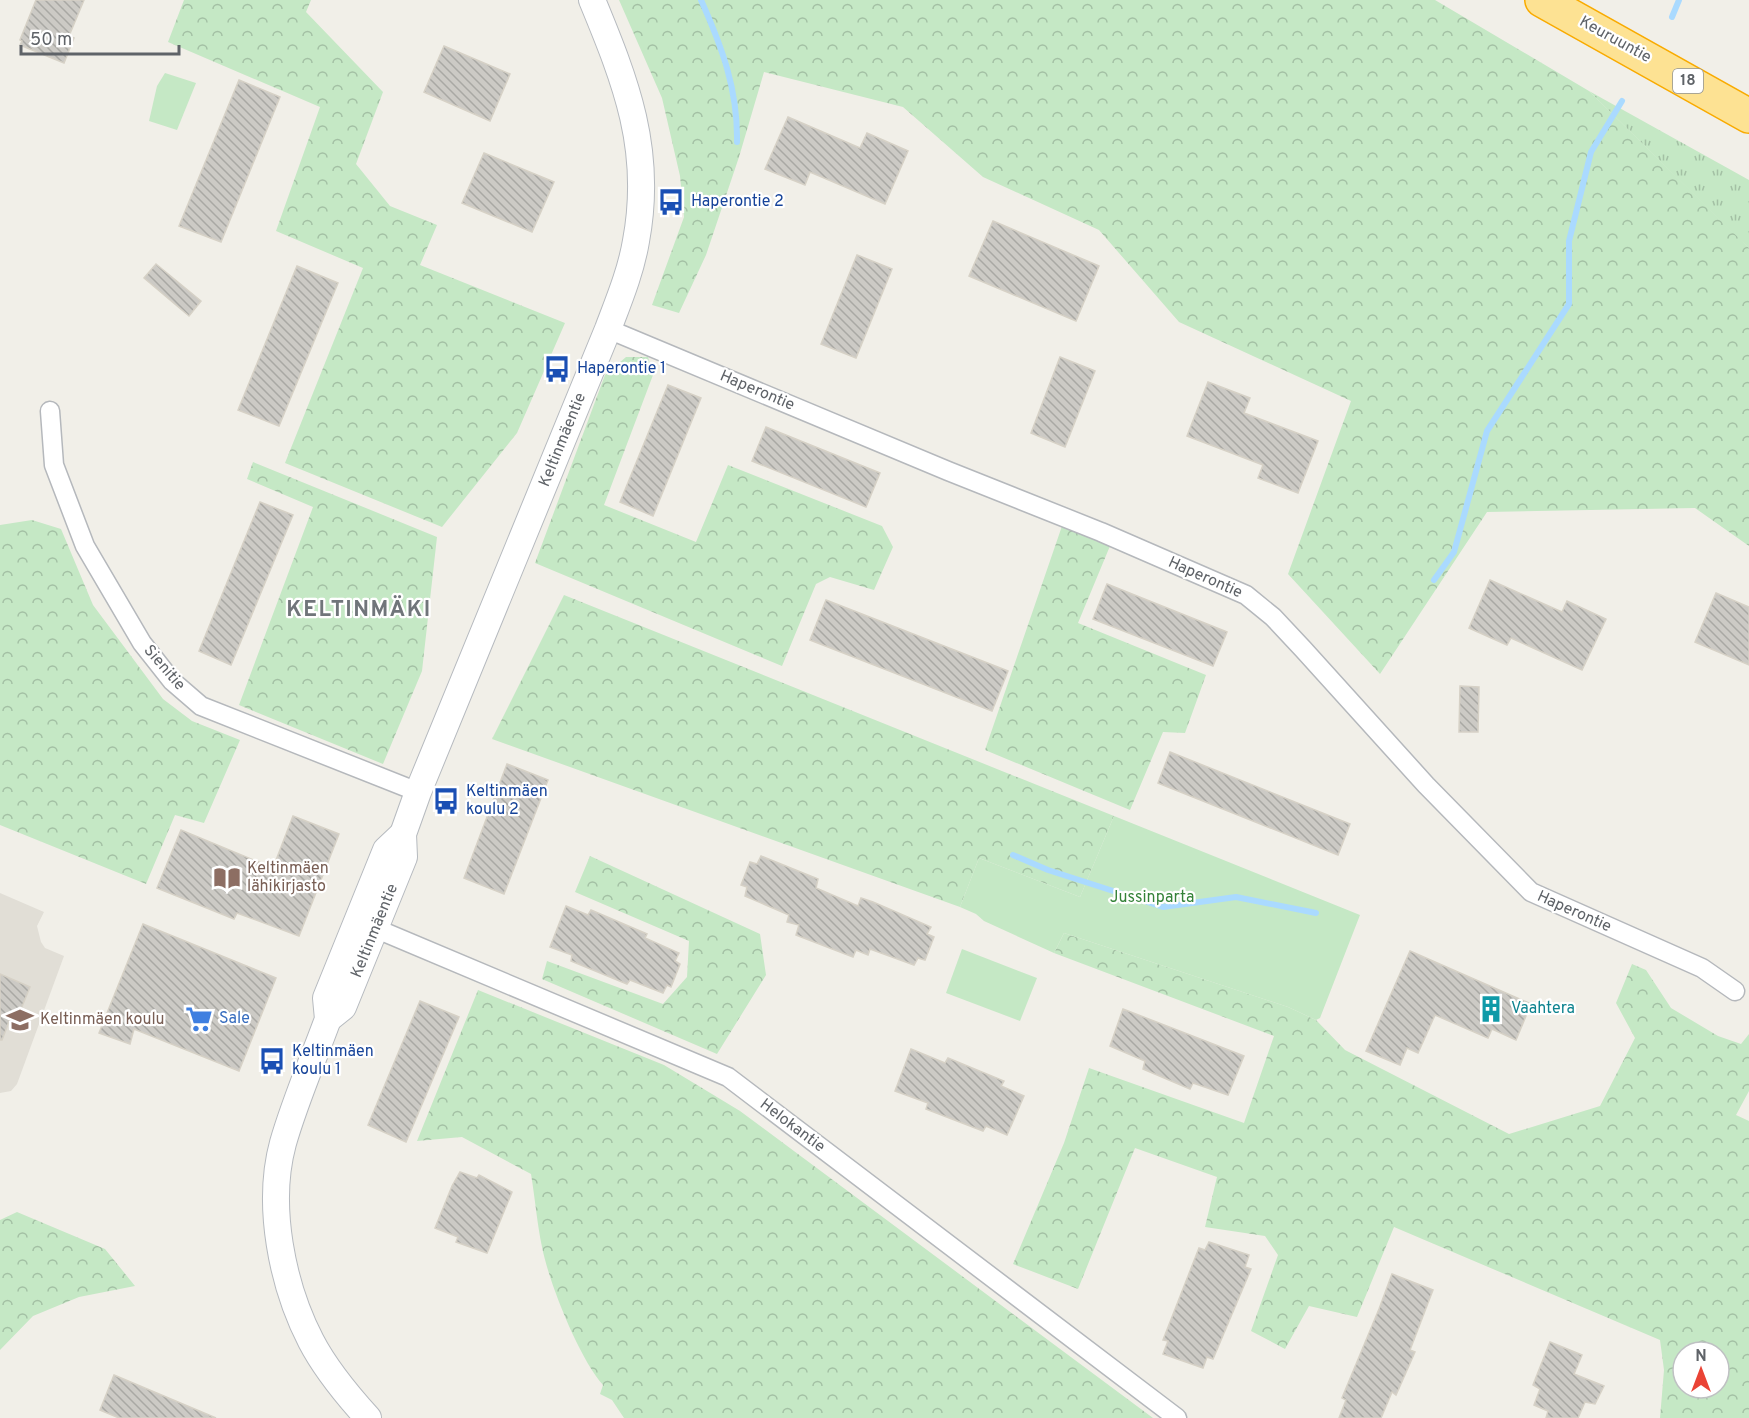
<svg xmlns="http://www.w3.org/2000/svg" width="1749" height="1418" font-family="Overpass,sans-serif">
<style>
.education{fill:#e1ded6}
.grass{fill:url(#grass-tufts)}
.forest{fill:url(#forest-crowns);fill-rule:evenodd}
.green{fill:#c5e8c5}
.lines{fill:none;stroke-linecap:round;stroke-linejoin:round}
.stream{stroke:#aadaff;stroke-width:6}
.building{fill:url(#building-back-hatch);stroke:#d6d1c6;stroke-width:1.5}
.street-casing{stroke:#b5b8bc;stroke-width:21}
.secondary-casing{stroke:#b6babf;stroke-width:28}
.highway-casing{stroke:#f9ab00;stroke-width:36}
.street{stroke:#fff;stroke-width:18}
.secondary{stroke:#fff;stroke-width:26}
.highway{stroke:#fde293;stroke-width:33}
.labels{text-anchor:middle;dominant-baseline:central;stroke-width:4.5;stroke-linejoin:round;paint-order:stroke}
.shield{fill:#fff;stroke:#8f9295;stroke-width:1.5}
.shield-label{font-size:15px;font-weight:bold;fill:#5f6368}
.street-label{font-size:16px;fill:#5f6368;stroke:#fff}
.transit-label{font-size:16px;fill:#164399;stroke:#fff;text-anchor:start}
.education-label{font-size:16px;fill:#785e54;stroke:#fff;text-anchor:start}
.park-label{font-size:16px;fill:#348238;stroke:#fff}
.culture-label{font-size:16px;fill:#0d838f;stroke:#fff;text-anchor:start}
.shop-label{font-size:16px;fill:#366cbe;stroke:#fff;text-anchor:start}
.district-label{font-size:22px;font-weight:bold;letter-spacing:1.5px;fill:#70757a;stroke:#fff}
</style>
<defs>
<pattern id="grass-tufts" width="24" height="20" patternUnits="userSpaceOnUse" patternTransform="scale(1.5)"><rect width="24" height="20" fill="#c5e8c5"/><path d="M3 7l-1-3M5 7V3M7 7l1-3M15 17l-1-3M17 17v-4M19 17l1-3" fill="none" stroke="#a3c0a4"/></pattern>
<pattern id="forest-crowns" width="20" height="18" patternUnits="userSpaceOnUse" patternTransform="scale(1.5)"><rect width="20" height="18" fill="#c5e8c5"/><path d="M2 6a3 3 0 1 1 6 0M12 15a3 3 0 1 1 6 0" fill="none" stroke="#a3c0a4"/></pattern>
<pattern id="building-back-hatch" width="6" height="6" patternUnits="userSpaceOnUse" patternTransform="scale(1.5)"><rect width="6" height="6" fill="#cccac5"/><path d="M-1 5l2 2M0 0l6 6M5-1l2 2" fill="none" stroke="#a9a8a4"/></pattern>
</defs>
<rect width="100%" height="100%" fill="#f1efe8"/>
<path class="education" d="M0,893L44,912L37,926L41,942L45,948L64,956L17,1084L11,1091L0,1093Z"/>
<path class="grass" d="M1589,91L1749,180V248L1739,239Z"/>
<g class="forest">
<path d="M184,0H311L306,12L383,92L356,164L390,206L437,225L420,265L565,323L517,433L442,527L285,463L363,268L276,231L320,107L168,42Z"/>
<path d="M619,0H1435L1589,91L1749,248V546L1695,508L1487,512L1380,674L1288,574L1351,401L1179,322L1099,230L983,177L903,107L764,72L739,157L706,255L679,313L652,305L684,217L680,176L662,98Z"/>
<path d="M626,357H648L653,375L604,505L696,542L728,465L882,526L893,547L874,590L830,577L816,584L782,666L535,563L605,375Z"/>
<path d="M253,462L437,537L422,671L383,764L239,705L313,507L247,479Z"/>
<path d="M32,520L61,529L93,605L163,699L192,721L240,740L204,823L175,815L146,884L0,825V525Z"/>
<path d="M1062,526L1110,546L1078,623L1206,675L1185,733L1163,732L1130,810L985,750Z"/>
<path d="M564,595L1114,816L1080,897L979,858L960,907L492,739Z"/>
<path d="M590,856L760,934L766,975L717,1054L542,979L547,961L663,1004L687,977L689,941L575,892Z"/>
<path d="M1064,933L1288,1007L1316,1020L1345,1050L1509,1134L1600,1106L1635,1038L1616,1003L1632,964L1646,970L1671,1008L1718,1036L1741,1044L1749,1034V1091L1736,1115L1749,1121V1418H1660L1664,1370L1660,1340L1394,1227L1357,1317L1309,1306L1285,1349L1251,1331L1278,1255L1265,1236L1205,1227L1217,1177L1135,1148L1078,1289L1013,1264L1064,1143L1089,1068L1244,1123L1274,1036L1054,953ZM1683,1352H1719V1388H1683Z"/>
<path d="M478,990L664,1065L740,1111L1153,1418H624L612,1400L600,1394L603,1385C579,1358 549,1283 542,1247C537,1223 535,1198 531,1174L462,1137L417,1141Z"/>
<path d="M17,1212L105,1249L135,1286L79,1297L33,1316L0,1350V1220Z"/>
</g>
<g class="green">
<path d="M165,73L196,83L177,130L149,121L157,86Z"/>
<path d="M1114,816L1360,915L1320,1018L1316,1020L1288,1007L1064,933L1054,953L984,921L976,914L960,907L979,858L1080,897Z"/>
<path d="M962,949L1037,978L1020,1021L946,993Z"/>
</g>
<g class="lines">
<g class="stream">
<path d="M701,0C722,47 738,90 737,142"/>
<path d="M1672,17L1679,0"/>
<path d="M1434,580L1454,552L1487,431L1569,304V241L1591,152L1622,101"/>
<path d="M1013,855L1048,870L1163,907L1236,897L1316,913"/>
</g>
</g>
<g class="building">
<path d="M36,0H84L69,36L74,38L64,63L20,45L22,41L20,40Z"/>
<path d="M444,46L510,74L490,121L424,92Z"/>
<path d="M239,80L280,97L221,242L179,226Z"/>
<path d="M788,117L860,148L867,133L908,151L885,204L810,172L805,185L765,169Z"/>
<path d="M484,153L554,182L532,232L462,203Z"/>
<path d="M993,221L1099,266L1076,321L969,276Z"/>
<path d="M857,255L892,269L856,358L821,344Z"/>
<path d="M156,264L201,301L189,316L144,278Z"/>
<path d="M297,266L338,283L279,426L238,410Z"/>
<path d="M1060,357L1095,371L1065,447L1031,433Z"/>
<path d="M1208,382L1250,398L1244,413L1318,441L1298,493L1258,478L1263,465L1187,436Z"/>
<path d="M668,385L701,398L653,516L620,502Z"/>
<path d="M766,427L880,473L866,507L752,461Z"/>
<path d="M260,502L293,515L231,665L199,651Z"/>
<path d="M1490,580L1562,612L1567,601L1606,619L1582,670L1511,638L1507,645L1469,628Z"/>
<path d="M1107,584L1227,632L1213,666L1093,619Z"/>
<path d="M1716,593L1749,607V665L1695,642Z"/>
<path d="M826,600L1008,671L992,711L810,640Z"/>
<path d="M1460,686L1479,687L1478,732H1459Z"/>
<path d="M1170,752L1350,824L1338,855L1158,783Z"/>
<path d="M507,764L548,780L504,894L464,878Z"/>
<path d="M293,816L339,834L299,936L237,913L234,919L157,888L181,830L273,868Z"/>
<path d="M761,856L818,879L816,888L858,906L861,898L873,902L931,927L927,934L934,937L925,960L918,958L914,965L870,949L868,955L856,950L853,957L796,935L799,925L787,922L789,915L745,896L747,887L741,885L750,862L757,864Z"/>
<path d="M566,906L588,915L591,910L647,934L645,938L679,953L675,961L680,964L671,987L667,985L663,993L630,980L627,984L571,961L572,955L550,947Z"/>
<path d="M143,924L276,978L239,1071L134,1029L130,1044L99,1033Z"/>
<path d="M1410,951L1531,1004L1516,1040L1492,1029L1488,1038L1435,1015L1418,1053L1407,1048L1400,1065L1366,1051Z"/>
<path d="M0,974L30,987L19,1014L13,1011L2,1040H0Z"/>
<path d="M420,1001L459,1017L406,1142L368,1125Z"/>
<path d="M1123,1009L1244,1056L1228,1095L1193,1083L1190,1089L1143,1069L1145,1061L1110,1046Z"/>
<path d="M911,1049L945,1063L948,1058L1004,1081L1001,1086L1024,1096L1007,1135L986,1126L983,1131L926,1109L928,1103L895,1091Z"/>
<path d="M460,1172L477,1178L479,1175L512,1192L487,1253L456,1242L458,1237L435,1228L452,1186Z"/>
<path d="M1209,1242L1249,1255L1245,1267L1251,1269L1213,1359L1207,1357L1203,1368L1163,1354L1168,1341L1163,1340L1199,1248L1205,1250Z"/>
<path d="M1392,1274L1433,1290L1410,1350L1415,1352L1396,1395L1392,1392L1381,1418H1339L1346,1400L1342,1398L1379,1309Z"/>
<path d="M1550,1342L1582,1355L1574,1374L1604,1386L1595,1404L1585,1402L1578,1418H1546L1548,1411L1534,1405L1540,1389L1533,1385Z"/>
<path d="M114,1375L216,1418H119L100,1410Z"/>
</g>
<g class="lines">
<defs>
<g id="street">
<path d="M608,329L948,471L1101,532L1246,595L1273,617L1303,649L1426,785L1531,892L1702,968L1735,991"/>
<path d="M50,411L54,465L85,546L142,643L172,681L201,706L418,792"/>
<path d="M365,924L728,1077L1177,1418"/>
</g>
<g id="secondary">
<path d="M328,1019L343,1007L404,857L403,834L418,792L608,329C619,300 631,271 636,241C653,150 626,82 592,0"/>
<path d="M368,1418C348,1396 325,1368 311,1341C282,1285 266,1205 283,1143C295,1101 313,1060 328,1019L326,998L386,850L403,834"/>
</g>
<path id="highway" d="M1542,0L1749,116"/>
</defs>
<use href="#street" class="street-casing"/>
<use href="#secondary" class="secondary-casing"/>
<use href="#highway" class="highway-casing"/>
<use href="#street" class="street"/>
<use href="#secondary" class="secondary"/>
<use href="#highway" class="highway"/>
</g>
<defs>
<symbol id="bus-bare" viewBox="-9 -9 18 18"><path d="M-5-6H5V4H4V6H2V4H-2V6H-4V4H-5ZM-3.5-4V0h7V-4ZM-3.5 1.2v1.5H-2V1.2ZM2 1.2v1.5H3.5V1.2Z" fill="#1a4fb4" stroke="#fff" stroke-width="2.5" paint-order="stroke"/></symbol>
<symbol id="library-bare" viewBox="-9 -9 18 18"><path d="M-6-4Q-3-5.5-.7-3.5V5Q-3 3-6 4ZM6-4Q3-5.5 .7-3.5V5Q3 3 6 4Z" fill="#8d6e63" stroke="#fff" stroke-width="2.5" paint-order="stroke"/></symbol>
<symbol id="building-bare" viewBox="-9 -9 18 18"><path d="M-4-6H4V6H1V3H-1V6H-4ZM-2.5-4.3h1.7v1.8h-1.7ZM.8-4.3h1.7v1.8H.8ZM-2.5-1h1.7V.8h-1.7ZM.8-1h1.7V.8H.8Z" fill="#0f9aa8" stroke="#fff" stroke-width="2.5" paint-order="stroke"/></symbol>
<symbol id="supermarket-bare" viewBox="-9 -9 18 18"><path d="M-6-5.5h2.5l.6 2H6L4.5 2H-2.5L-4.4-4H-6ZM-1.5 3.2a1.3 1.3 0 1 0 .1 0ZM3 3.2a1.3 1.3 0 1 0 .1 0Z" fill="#3f7fe0" stroke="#fff" stroke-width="2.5" paint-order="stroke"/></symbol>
<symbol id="school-bare" viewBox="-9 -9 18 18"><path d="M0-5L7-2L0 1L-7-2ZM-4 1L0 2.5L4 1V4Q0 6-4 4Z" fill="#8d6e63" stroke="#fff" stroke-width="2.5" paint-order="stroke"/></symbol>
</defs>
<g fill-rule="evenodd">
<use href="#bus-bare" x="652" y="183" width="38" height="38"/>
<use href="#bus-bare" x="538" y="350" width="38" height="38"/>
<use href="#bus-bare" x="427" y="782" width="38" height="38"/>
<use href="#library-bare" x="208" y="859" width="38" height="38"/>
<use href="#building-bare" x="1472" y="990" width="38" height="38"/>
<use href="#supermarket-bare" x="180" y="1000" width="38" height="38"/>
<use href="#school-bare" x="1" y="1001" width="38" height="38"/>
<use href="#bus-bare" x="253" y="1042" width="38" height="38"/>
</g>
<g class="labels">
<rect class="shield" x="1673" y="69" width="30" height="24" rx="4.5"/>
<g class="shield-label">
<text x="1688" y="81">18</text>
</g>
<g class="street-label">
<text transform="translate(1615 40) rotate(29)">Keuruuntie</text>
<text transform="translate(757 391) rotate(23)">Haperontie</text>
<text transform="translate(563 440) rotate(-68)">Keltinmäentie</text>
<text transform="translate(1205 578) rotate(24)">Haperontie</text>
<text transform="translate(164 668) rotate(49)">Sienitie</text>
<text transform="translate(1574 912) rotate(24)">Haperontie</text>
<text transform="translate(375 931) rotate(-68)">Keltinmäentie</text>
<text transform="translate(792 1126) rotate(37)">Helokantie</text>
</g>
<g class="transit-label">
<text x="691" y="202">Haperontie 2</text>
<text x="577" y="369">Haperontie 1</text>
<text x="466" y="792">Keltinmäen<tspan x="466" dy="18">koulu 2</tspan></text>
<text x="292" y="1052">Keltinmäen<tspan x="292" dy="18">koulu 1</tspan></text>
</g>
<g class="education-label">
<text x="247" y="869">Keltinmäen<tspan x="247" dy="18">lähikirjasto</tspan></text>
<text x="40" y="1020">Keltinmäen koulu</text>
</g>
<g class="park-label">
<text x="1152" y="898">Jussinparta</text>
</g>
<g class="culture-label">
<text x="1511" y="1009">Vaahtera</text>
</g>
<g class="shop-label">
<text x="219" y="1019">Sale</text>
</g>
<g class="district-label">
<text x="359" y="610">KELTINMÄKI</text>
</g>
</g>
<g transform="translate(1701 1370)"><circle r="28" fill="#ffffff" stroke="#bfc1c3" stroke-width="1.5"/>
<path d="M0-4.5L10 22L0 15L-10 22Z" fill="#ea4335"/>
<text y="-9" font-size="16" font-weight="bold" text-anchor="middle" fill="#5f6368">N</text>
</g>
<path d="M21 45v9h158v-9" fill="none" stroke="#5f6368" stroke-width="3"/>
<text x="30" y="45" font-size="18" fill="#5f6368" stroke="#ffffff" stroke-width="4.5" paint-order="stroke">50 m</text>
</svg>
